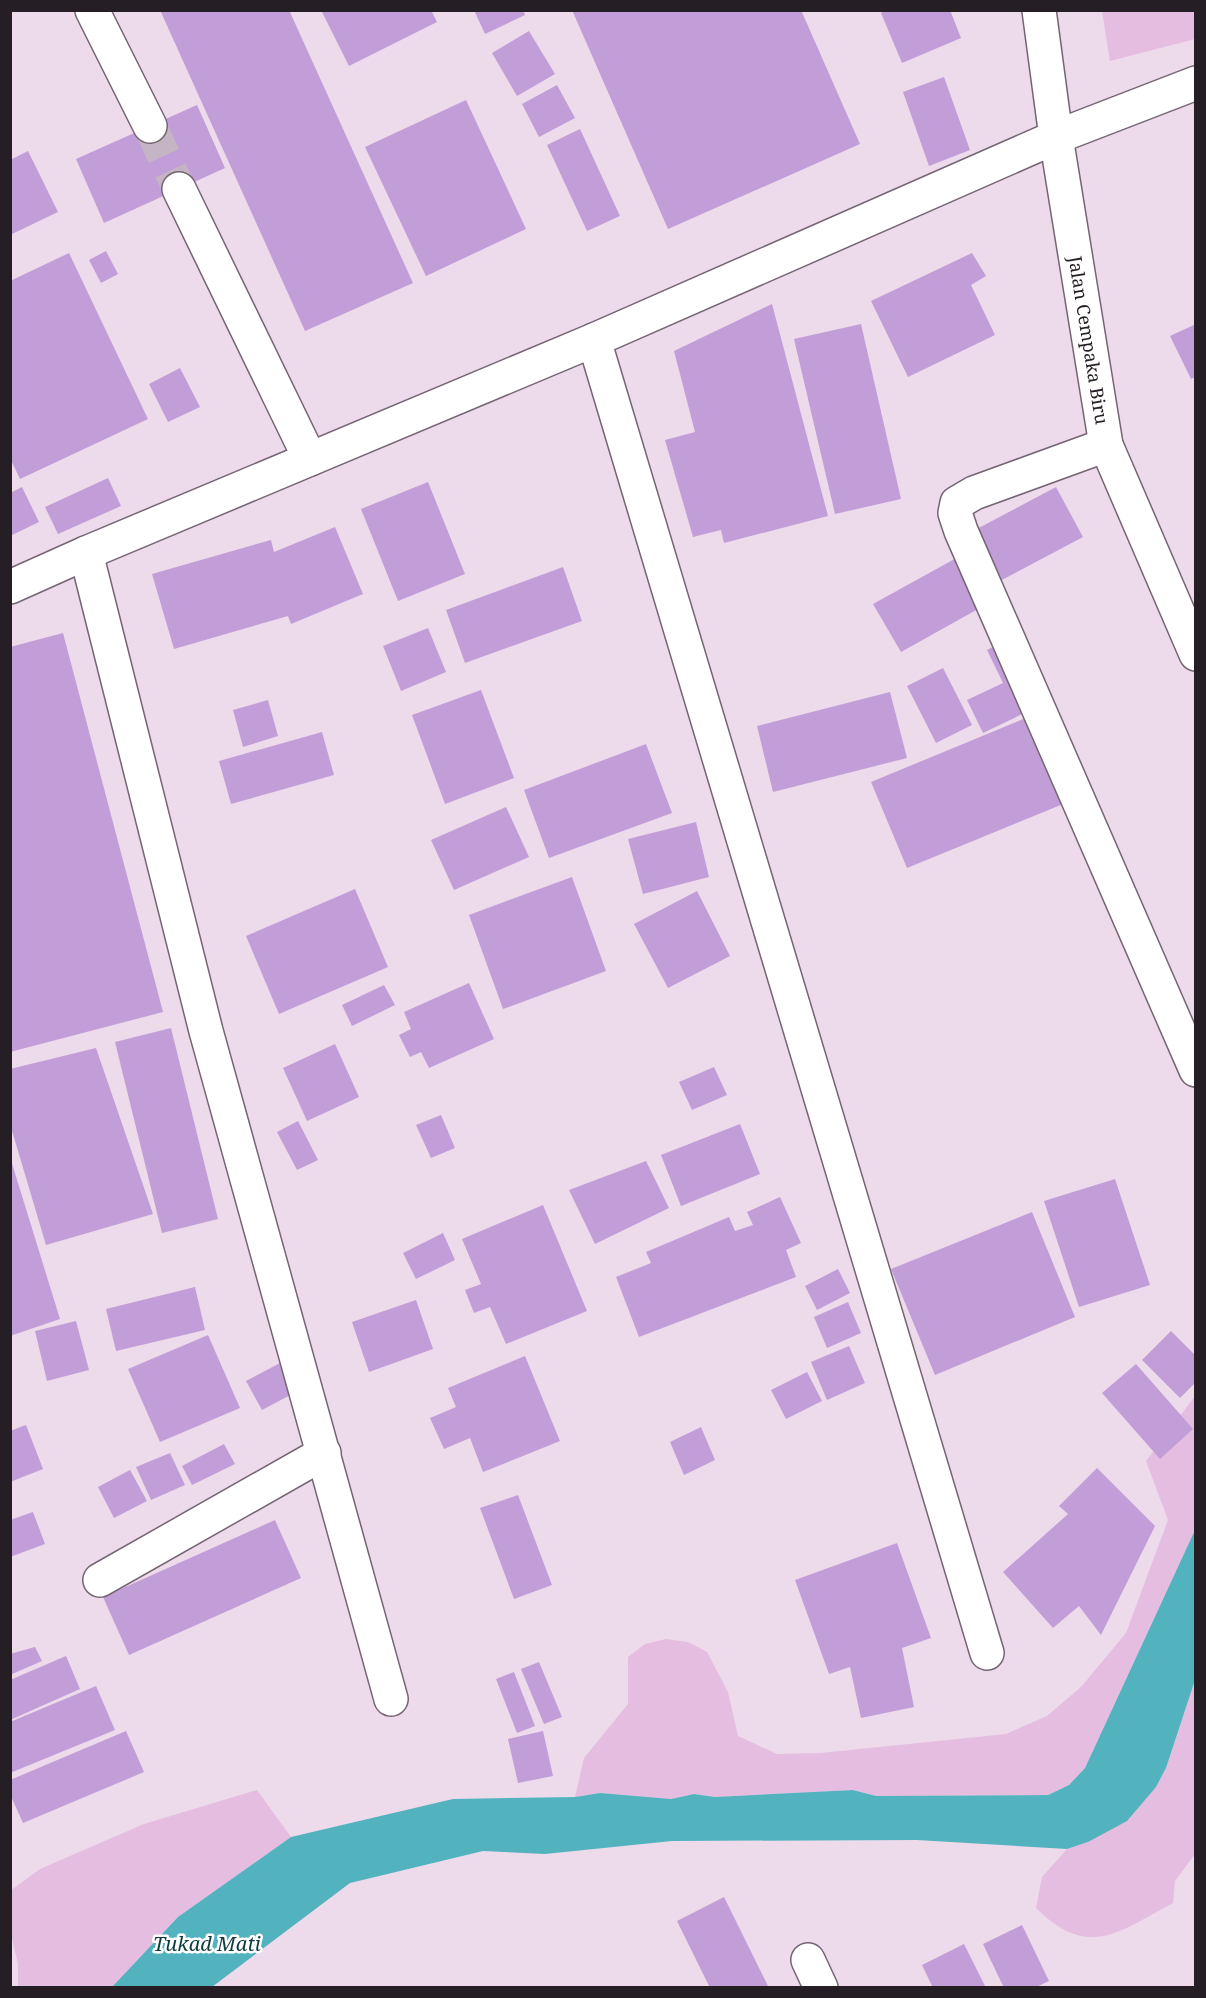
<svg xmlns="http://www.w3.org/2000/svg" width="1206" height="1998" font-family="'Noto Serif',serif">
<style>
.green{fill:#e5bde1}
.water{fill:#52b3bf}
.building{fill:#c29ed9}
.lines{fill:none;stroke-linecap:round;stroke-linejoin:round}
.minor-tunnel{stroke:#c5b4c3;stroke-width:33;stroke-dasharray:33 16;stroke-linecap:butt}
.minor-casing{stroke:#756573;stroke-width:36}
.minor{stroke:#fff;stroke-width:33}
.labels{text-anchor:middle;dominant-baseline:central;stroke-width:5;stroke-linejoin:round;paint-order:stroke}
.street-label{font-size:18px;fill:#251e24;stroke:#fff}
.water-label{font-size:20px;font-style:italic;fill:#0c3b40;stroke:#fff}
</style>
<rect width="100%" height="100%" fill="#eddaeb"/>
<g class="green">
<path d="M1102,11H1195V39L1110,61Z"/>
<path d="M1195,1396V1530L1085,1768L1069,1785L1048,1795L876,1796L853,1790L715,1797L694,1794L671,1799L600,1793L575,1797L584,1758L628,1704V1657L645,1644L666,1639L688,1642L707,1652L728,1692L738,1736L777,1754L821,1753L1006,1734L1047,1716L1081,1687L1126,1633L1168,1520L1146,1461Z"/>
<path d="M1195,1680V1854L1175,1881L1173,1903C1119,1932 1088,1960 1036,1908L1042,1877L1067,1849L1088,1842L1156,1787L1166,1768Z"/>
<path d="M257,1790L291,1837L178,1917L112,1987H18V1964L11,1934L10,1891L40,1869L144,1824Z"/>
</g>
<path class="water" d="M1195,1530V1680L1166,1768L1156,1787L1127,1821L1088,1842L1067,1849L917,1840L672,1841L545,1854L483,1851L350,1883L212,1987H112L178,1917L291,1837L453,1799L575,1797L600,1793L671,1799L694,1794L715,1797L853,1790L876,1796L1048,1795L1069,1785L1085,1768Z"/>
<g class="building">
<path d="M160,10H289L413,283L305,331Z"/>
<path d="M321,10H431L437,22L349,66Z"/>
<path d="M474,10H523L525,15L485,34Z"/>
<path d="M572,10H801L860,144L668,229Z"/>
<path d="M886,10H950L961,38L902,63L881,13Z"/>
<path d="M529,31L555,74L517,96L492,53Z"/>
<path d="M944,77L970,150L929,166L903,92Z"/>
<path d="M557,85L575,118L539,137L522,104Z"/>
<path d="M466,100L526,229L426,276L365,147Z"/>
<path d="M197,105L225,168L104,223L76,159Z"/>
<path d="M580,129L620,216L587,231L547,145Z"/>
<path d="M28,151L58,212L10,235V160Z"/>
<path d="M106,251L118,274L101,283L89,260Z"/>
<path d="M69,253L148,419L20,479L10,458V281Z"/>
<path d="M972,253L986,276L971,285L995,335L908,377L871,301Z"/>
<path d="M772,304L828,516L724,543L721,530L693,537L665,440L695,432L674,351Z"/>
<path d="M861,324L901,499L835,514L794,339Z"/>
<path d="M1196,324V377L1191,379L1170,336Z"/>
<path d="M180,368L200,407L168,422L149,384Z"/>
<path d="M108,478L121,506L58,534L45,507Z"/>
<path d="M428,482L465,574L398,601L361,509Z"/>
<path d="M22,487L39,522L10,536V493Z"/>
<path d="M1056,487L1083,537L1002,580L975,530Z"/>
<path d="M335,527L363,594L291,624L288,616L174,649L152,574L271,540L274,552Z"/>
<path d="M960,556L987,604L901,652L873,604Z"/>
<path d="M563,567L582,621L465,663L446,610Z"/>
<path d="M428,628L446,672L401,691L383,646Z"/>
<path d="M63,633L163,1012L10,1052V647Z"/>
<path d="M1006,640L1037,707L983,733L967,700L1003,683L987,650Z"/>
<path d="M943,668L972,725L936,743L907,686Z"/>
<path d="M481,690L514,778L445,804L412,715Z"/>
<path d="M890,692L907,758L773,792L757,726Z"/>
<path d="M268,700L278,736L243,747L233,710Z"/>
<path d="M1038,713L1073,800L907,868L871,782Z"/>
<path d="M322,732L334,775L231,804L219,761Z"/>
<path d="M646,744L672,813L549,858L524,790Z"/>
<path d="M506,807L529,857L454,890L431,840Z"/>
<path d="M696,822L709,877L643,894L628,839Z"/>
<path d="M572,877L606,971L503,1009L469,915Z"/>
<path d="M355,889L388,967L279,1014L246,936Z"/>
<path d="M697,891L730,956L668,988L634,924Z"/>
<path d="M469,983L494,1039L429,1068L421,1052L410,1057L399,1035L411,1029L404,1012Z"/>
<path d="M384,985L395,1005L352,1026L342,1005Z"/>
<path d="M171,1028L218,1219L162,1233L115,1042Z"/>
<path d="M335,1044L359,1097L307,1121L283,1068Z"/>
<path d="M96,1048L153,1214L46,1245L10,1124V1069Z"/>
<path d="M714,1067L727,1095L692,1110L679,1082Z"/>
<path d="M441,1115L455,1148L431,1158L416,1125Z"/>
<path d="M298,1121L318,1160L297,1170L277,1132Z"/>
<path d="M740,1124L760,1174L681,1206L661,1155Z"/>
<path d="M10,1157L60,1319L10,1336Z"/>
<path d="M646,1161L669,1208L595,1244L569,1190Z"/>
<path d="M1115,1179L1150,1285L1079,1307L1044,1201Z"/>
<path d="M780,1197L801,1243L786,1250L796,1277L639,1337L616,1277L651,1263L646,1252L729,1217L735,1231L753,1225L747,1212Z"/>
<path d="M543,1205L587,1311L506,1344L490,1307L474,1313L465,1290L481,1284L462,1239Z"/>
<path d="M1032,1212L1075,1317L935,1375L891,1269Z"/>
<path d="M443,1233L455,1260L416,1279L403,1253Z"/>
<path d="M838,1269L850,1293L817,1310L805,1286Z"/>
<path d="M195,1287L205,1330L116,1351L106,1309Z"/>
<path d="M416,1300L433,1349L369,1372L352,1322Z"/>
<path d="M848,1302L861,1333L827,1348L814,1317Z"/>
<path d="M76,1321L89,1370L47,1381L35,1331Z"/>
<path d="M1171,1331L1196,1356V1382L1180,1398L1142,1360Z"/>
<path d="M208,1335L240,1408L160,1442L128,1369Z"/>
<path d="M849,1346L865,1383L827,1400L811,1362Z"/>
<path d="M525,1356L560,1441L483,1472L470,1438L444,1449L430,1418L456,1407L448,1388Z"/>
<path d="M280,1363L296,1392L262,1410L246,1381Z"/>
<path d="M1136,1364L1193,1429L1160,1459L1102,1393Z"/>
<path d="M807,1372L822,1401L786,1419L771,1390Z"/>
<path d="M26,1425L43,1469L10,1482V1431Z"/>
<path d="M701,1427L715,1460L684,1475L670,1442Z"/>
<path d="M224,1444L235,1464L192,1485L182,1466Z"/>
<path d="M170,1453L185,1485L151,1500L136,1467Z"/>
<path d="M1097,1468L1155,1526L1101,1635L1079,1606L1053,1628L1003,1572L1068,1514L1059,1506Z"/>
<path d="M130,1470L147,1501L114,1518L98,1487Z"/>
<path d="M518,1495L552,1585L514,1599L480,1508Z"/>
<path d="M33,1512L45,1544L10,1557V1520Z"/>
<path d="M275,1520L301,1578L129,1655L103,1597Z"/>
<path d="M897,1543L931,1638L902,1648L914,1707L861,1718L850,1667L829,1674L795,1580Z"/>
<path d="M35,1647L42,1661L10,1675V1654Z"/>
<path d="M66,1656L80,1689L10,1720V1680Z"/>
<path d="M539,1662L562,1717L544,1724L521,1669Z"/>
<path d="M514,1672L535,1726L517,1733L496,1679Z"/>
<path d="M96,1686L115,1730L10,1773V1722Z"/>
<path d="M126,1731L144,1772L23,1823L10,1794V1780Z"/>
<path d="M543,1731L553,1776L518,1783L508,1739Z"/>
<path d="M724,1897L769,1988H710L677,1921Z"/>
<path d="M1022,1925L1049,1981L1034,1988H1004L983,1944Z"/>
<path d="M964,1944L986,1988H933L922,1965Z"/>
</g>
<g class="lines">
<path class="minor-tunnel" d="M150,126L179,189"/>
<defs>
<g id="minor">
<path d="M92,10L150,126"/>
<path id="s1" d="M1039,10L1056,137L1106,445L1196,654"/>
<path d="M179,189L310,459"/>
<path d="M594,340L987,1653"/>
<path d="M1106,445L974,493L957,503L955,513L961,531L1196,1070"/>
<path d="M86,553L206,1031L391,1699"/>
<path d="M10,587L86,553L594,340L1056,137L1196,83"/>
<path d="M100,1580L324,1453"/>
<path d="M808,1960L821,1988"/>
</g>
</defs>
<use href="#minor" class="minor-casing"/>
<use href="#minor" class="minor"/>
</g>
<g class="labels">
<g class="street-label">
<text stroke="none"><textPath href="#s1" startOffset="334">Jalan Cempaka Biru</textPath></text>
</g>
<g class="water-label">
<text x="207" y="1943">Tukad Mati</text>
</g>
</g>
<rect width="1206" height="1998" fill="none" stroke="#251e24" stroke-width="24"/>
</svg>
